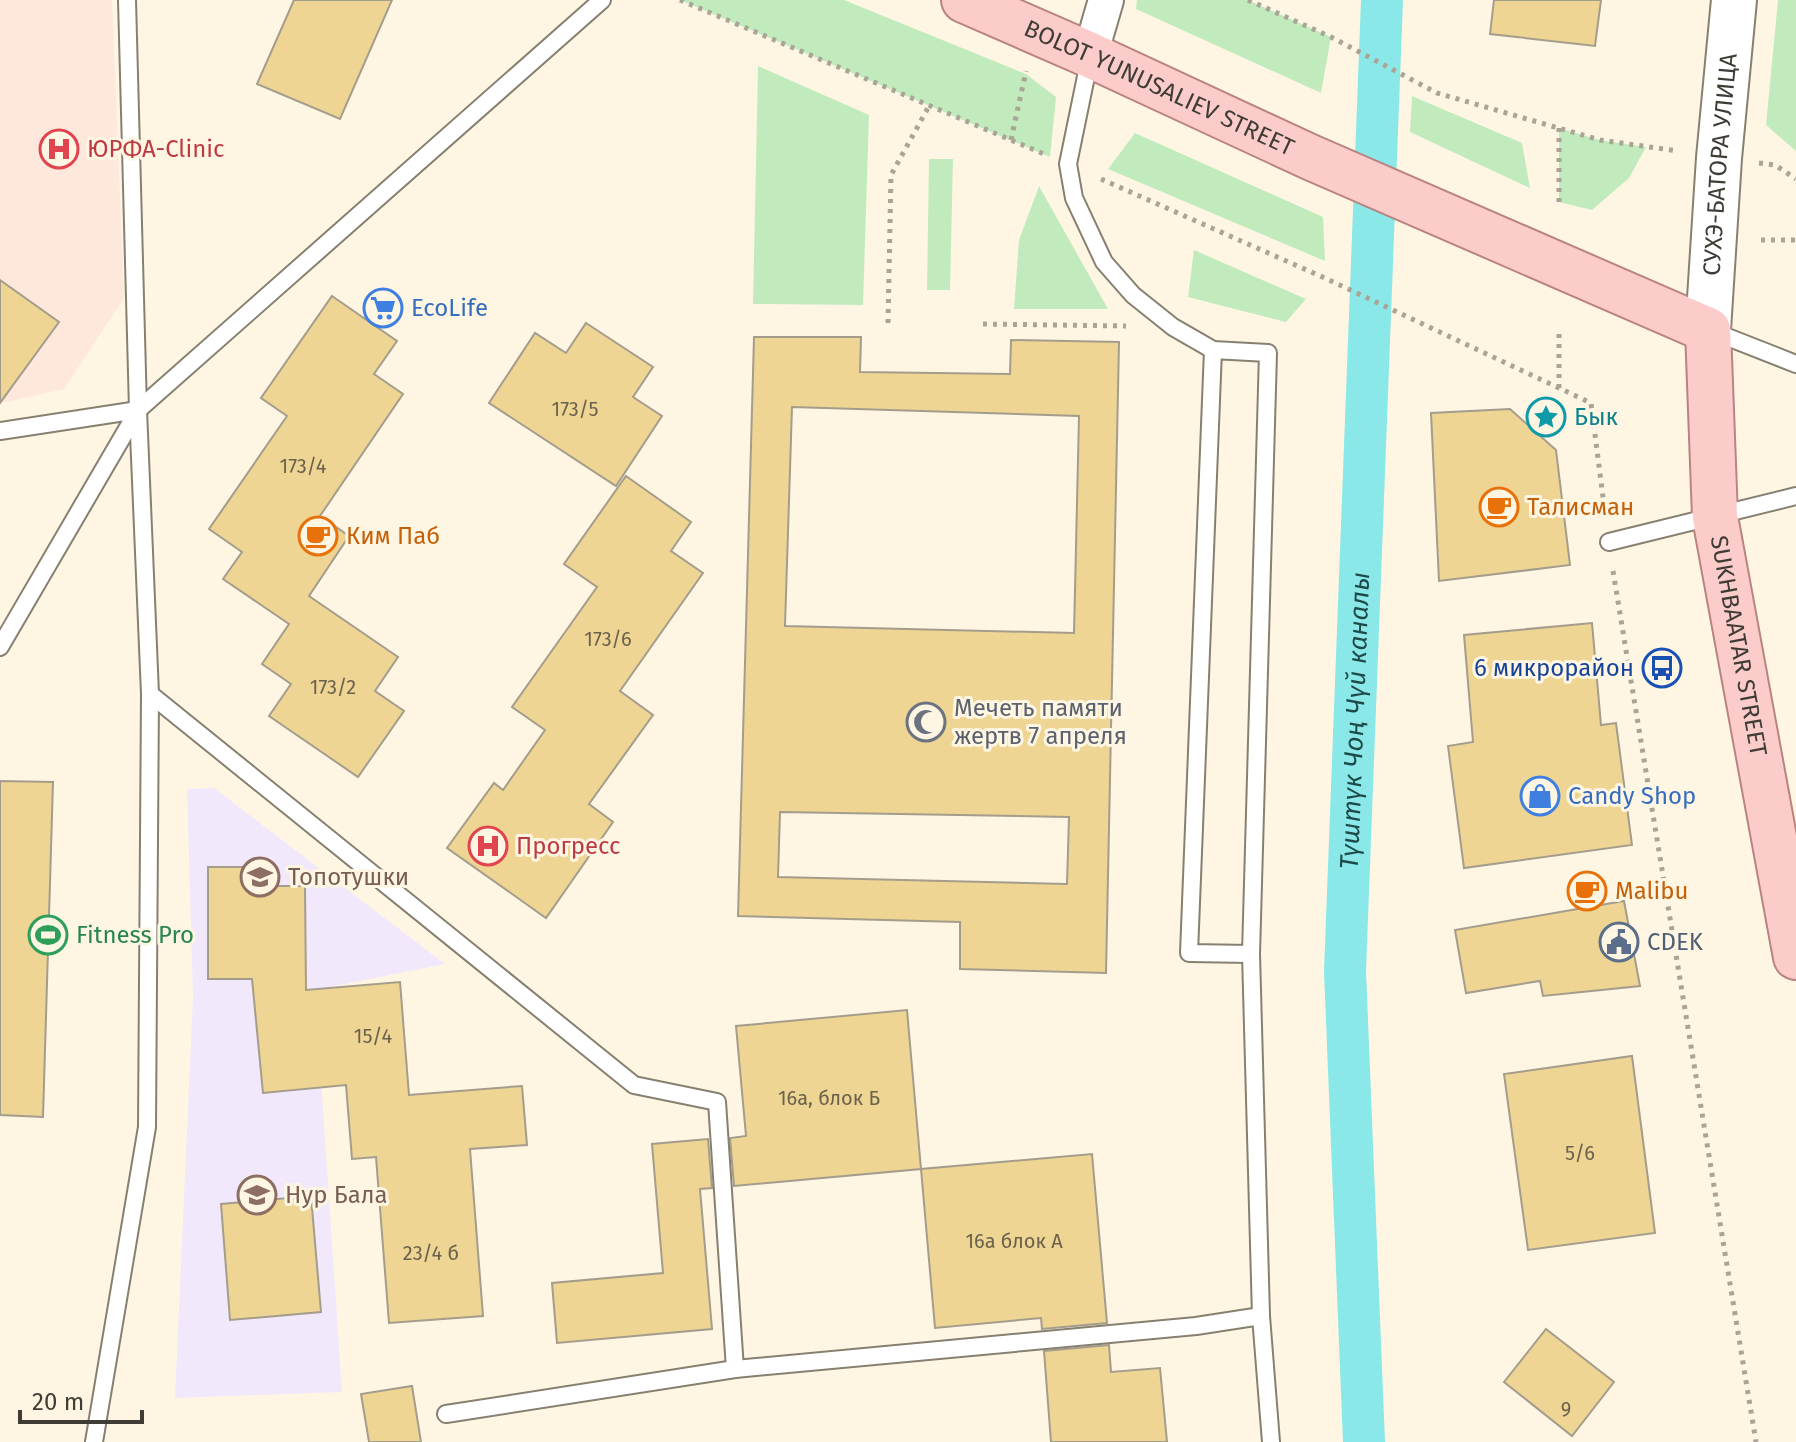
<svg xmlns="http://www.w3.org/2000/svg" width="1796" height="1442" font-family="'Fira Sans',sans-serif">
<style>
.education{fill:#f2e8fc}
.medical{fill:#fee7db}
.green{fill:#c2ebbd}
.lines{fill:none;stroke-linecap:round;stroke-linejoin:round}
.canal{stroke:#8be8e8;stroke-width:42}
.building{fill:#efd593;stroke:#a49d8c;stroke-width:2;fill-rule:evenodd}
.service-casing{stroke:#878070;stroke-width:20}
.minor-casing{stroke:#878070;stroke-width:38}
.secondary-casing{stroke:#878070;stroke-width:48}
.primary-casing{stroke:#b98480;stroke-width:48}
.path{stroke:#aaa496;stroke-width:5;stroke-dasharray:4 6;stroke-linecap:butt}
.service{stroke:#fff;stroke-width:16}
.minor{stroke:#fff;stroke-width:34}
.secondary{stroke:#fff;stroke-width:44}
.primary{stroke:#fccccb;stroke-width:44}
.labels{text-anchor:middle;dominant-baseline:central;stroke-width:6;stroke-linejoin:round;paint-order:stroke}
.number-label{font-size:20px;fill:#6b624c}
.street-label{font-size:24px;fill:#3f3c35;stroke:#fef6e3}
.health-label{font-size:24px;fill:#be3a42;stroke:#fef6e3;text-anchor:start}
.shop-label{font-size:24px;fill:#366cbe;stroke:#fef6e3;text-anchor:start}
.culture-label{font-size:24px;fill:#0d838f;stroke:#fef6e3;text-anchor:start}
.food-label{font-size:24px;fill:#c56008;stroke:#fef6e3;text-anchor:start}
.transit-label{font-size:24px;fill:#164399;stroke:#fef6e3;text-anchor:end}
.worship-label{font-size:24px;fill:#5b616d;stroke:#fef6e3;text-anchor:start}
.education-label{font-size:24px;fill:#785e54;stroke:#fef6e3;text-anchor:start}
.leisure-label{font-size:24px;fill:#27864d;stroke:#fef6e3;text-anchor:start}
.service-label{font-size:24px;fill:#4e5e75;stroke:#fef6e3;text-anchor:start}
.water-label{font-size:26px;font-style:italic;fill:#1e4949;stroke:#fef6e3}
</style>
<rect width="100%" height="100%" fill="#fef6e3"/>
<path class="education" d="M214,788L445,964L315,990L342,1392L175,1398L193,997L187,789Z"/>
<path class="medical" d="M0,0H112L124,298L64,389L0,403Z"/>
<g class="green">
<path d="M680,0H844L1026,74L1056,97L1050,157Z"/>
<path d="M1137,0H1248L1331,37L1321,93L1136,9Z"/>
<path d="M1778,0H1796V151L1766,125Z"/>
<path d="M758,66L869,115L863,305L753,304Z"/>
<path d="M1412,96L1522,143L1530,188L1410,132Z"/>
<path d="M1559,128L1600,140L1646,147L1629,178L1592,210L1559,202Z"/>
<path d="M1135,133L1323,217L1325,261L1108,169Z"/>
<path d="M929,159H953L950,290H927Z"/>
<path d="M1039,186L1108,309H1014L1019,240Z"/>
<path d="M1194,250L1306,299L1286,322L1188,297Z"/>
</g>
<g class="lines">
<path class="canal" id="s1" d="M1364,1442L1345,971L1382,0"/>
</g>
<g class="building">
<path d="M294,0H392L340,119L257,84Z"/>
<path d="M1494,0H1601L1595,46L1490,34Z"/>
<path d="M0,280L59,322L0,403Z"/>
<path d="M332,296L397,341L374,374L403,394L320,516L349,536L309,596L398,657L375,691L404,711L358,777L269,716L291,684L262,664L289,624L223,579L242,552L209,529L287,416L261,398Z"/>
<path d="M586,323L653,367L633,397L662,416L616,486L489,403L535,333L566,353Z"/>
<path d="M754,337H861L860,372L1010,374L1011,340L1119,342L1106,973L960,969V922L738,916ZM792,407L1079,416L1074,633L785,626ZM780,812L1069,817L1067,884L778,877Z"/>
<path d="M1510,409L1556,450L1570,565L1439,581L1431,413Z"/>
<path d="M626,476L691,522L671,551L703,573L620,691L653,715L589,804L613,822L546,918L447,848L494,783L503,790L545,730L512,707L597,587L564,564Z"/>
<path d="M1592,623L1601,725L1616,723L1632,845L1464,868L1448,746L1473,742L1464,635Z"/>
<path d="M0,781L53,782L43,1117L0,1115Z"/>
<path d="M208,867H248V886H305L306,990L400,982L409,1095L522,1086L527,1145L470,1149L483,1316L389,1323L376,1157L352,1159L346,1085L263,1093L252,979H208Z"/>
<path d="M1624,901L1640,986L1543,996L1540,981L1466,993L1455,930Z"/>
<path d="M907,1010L921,1169L734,1186L730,1138L746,1136L736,1026Z"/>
<path d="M1632,1056L1655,1233L1528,1250L1504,1074Z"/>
<path d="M708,1139L712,1188L700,1189L712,1329L557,1343L552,1283L663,1273L652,1144Z"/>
<path d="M1092,1154L1107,1323L1042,1329L1041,1318L935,1328L921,1169Z"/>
<path d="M311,1196L321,1312L230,1320L221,1204Z"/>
<path d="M1546,1329L1614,1382L1572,1436L1504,1382Z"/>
<path d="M1109,1345L1111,1372L1160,1368L1167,1442H1051L1044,1351Z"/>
<path d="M412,1386L421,1442H369L361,1394Z"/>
</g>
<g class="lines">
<defs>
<g id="service">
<path d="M127,0L138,410L150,694"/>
<path d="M1090,57L1068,164L1074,198L1104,262L1133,295L1173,327L1213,350L1189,953L1251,954L1268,353L1213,350"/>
<path d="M1712,331L1796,364"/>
<path d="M0,431L138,410L602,0"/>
<path d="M1609,542L1796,496"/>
<path d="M0,647L137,412"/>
<path d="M1251,954L1261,1316"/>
<path d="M446,1414L735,1369L1196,1326L1261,1316L1271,1442"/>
<path d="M94,1442L147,1127L150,694L634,1085L717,1102L735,1369"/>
</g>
<path id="minor" d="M1090,55L1106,0"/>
<g id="secondary">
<path id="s2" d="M1708,330L1719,158L1734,0"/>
</g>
<g id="primary">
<path id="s3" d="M964,0L1090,55L1310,157L1708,330L1715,517L1796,957"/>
</g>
</defs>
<use href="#service" class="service-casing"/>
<use href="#minor" class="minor-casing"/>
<use href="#secondary" class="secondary-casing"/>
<use href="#primary" class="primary-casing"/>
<g class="path">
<path d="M680,0L1044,154"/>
<path d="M1248,0L1331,37L1437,93L1600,140L1678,151"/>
<path d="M1559,128V202"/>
<path d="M1011,140L1026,71"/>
<path d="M1759,163L1775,165L1796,179"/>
<path d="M1101,179L1327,279L1591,403L1605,513"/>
<path d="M1761,240H1796"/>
<path d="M888,323L891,175L929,106"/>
<path d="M983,324L1126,326"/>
<path d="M1559,388V331"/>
<path d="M1613,571L1756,1442"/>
</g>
<use href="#service" class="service"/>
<use href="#minor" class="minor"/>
<use href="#secondary" class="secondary"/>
<use href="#primary" class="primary"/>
</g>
<defs>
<symbol id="hospital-ring" viewBox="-11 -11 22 22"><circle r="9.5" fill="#fef6e3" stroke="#e0444e" stroke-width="1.5"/><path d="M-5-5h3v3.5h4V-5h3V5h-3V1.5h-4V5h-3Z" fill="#e0444e"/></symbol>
<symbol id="supermarket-ring" viewBox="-11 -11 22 22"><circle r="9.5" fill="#fef6e3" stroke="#3f7fe0" stroke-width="1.5"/><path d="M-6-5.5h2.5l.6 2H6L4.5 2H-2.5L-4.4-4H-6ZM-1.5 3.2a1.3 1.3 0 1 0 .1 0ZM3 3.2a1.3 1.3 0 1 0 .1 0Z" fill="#3f7fe0"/></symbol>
<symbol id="sight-ring" viewBox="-11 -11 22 22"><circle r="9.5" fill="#fef6e3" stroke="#0f9aa8" stroke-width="1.5"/><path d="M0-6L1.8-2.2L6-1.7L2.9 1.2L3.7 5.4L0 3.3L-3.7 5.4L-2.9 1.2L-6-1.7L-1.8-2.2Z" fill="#0f9aa8"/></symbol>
<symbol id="cafe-ring" viewBox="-11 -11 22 22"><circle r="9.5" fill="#fef6e3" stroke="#e8710a" stroke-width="1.5"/><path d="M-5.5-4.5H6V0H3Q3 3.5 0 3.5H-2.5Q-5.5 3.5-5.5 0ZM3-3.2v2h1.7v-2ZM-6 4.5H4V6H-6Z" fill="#e8710a"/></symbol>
<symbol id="bus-ring" viewBox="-11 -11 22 22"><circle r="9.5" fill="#fef6e3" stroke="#1a4fb4" stroke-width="1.5"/><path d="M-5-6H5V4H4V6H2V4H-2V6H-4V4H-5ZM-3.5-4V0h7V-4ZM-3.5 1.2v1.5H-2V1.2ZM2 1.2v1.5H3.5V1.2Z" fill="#1a4fb4"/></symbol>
<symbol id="mosque-ring" viewBox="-11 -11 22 22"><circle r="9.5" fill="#fef6e3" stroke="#6b7280" stroke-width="1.5"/><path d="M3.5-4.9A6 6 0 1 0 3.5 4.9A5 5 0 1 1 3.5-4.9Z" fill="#6b7280"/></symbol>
<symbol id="shop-ring" viewBox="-11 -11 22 22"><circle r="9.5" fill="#fef6e3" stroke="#3f7fe0" stroke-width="1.5"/><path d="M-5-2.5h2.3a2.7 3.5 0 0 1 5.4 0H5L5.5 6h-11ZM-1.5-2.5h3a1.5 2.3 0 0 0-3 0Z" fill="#3f7fe0"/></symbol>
<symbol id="school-ring" viewBox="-11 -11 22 22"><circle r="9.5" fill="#fef6e3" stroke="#8d6e63" stroke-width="1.5"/><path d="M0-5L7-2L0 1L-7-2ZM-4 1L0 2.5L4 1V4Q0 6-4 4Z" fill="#8d6e63"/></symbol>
<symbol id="stadium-ring" viewBox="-11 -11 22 22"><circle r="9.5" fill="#fef6e3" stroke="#2e9e5b" stroke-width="1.5"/><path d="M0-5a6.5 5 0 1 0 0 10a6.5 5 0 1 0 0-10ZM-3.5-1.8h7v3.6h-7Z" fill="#2e9e5b"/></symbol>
<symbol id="civic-ring" viewBox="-11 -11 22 22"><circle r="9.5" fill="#fef6e3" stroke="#5c6f8a" stroke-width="1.5"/><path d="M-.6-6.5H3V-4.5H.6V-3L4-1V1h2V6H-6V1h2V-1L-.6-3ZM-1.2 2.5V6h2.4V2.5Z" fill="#5c6f8a"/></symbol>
</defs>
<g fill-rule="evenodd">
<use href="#hospital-ring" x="37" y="127" width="44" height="44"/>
<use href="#supermarket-ring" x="361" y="286" width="44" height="44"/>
<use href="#sight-ring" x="1524" y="395" width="44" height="44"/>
<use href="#cafe-ring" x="1477" y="485" width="44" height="44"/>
<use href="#cafe-ring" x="296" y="514" width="44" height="44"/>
<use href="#bus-ring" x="1640" y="646" width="44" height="44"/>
<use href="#mosque-ring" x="904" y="700" width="44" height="44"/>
<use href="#shop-ring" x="1518" y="774" width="44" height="44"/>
<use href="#hospital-ring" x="466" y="824" width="44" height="44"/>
<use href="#school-ring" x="238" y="855" width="44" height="44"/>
<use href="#cafe-ring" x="1565" y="869" width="44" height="44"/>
<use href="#stadium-ring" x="26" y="913" width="44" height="44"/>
<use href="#civic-ring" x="1597" y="920" width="44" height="44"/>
<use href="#school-ring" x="235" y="1173" width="44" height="44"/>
</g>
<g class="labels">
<g class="number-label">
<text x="575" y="409">173/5</text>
<text x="303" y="466">173/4</text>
<text x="608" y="639">173/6</text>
<text x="333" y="687">173/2</text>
<text x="373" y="1036">15/4</text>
<text x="829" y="1098">16а, блок Б</text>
<text x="1580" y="1153">5/6</text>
<text x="1014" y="1241">16а блок А</text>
<text x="431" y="1253">23/4 б</text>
<text x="1566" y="1409">9</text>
</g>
<g class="street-label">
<text stroke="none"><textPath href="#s3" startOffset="214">BOLOT YUNUSALIEV STREET</textPath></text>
<text stroke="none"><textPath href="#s2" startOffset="166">СУХЭ-БАТОРА УЛИЦА</textPath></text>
<text stroke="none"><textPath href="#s3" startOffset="1132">SUKHBAATAR STREET</textPath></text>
</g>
<g class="health-label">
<text x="87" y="149">ЮРФА-Clinic</text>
<text x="516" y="846">Прогресс</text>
</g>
<g class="shop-label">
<text x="411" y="308">EcoLife</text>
<text x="1568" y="796">Candy Shop</text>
</g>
<g class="culture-label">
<text x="1574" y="417">Бык</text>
</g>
<g class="food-label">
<text x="1527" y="507">Талисман</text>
<text x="346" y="536">Ким Паб</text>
<text x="1615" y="891">Malibu</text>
</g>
<g class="transit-label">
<text x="1634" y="668">6 микрорайон</text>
</g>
<g class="worship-label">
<text x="954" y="708">Мечеть памяти<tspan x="954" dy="28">жертв 7 апреля</tspan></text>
</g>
<g class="education-label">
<text x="288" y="877">Топотушки</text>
<text x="285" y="1195">Нур Бала</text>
</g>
<g class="leisure-label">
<text x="76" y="935">Fitness Pro</text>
</g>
<g class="service-label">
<text x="1647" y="942">CDEK</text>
</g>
<g class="water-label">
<text stroke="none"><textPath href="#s1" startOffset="722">Түштүк Чоң Чүй каналы</textPath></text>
</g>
</g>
<path d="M20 1410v12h122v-12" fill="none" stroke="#3f3c35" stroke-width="4"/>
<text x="32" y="1410" font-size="24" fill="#3f3c35" stroke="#fef6e3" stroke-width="6" paint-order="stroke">20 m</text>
</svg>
